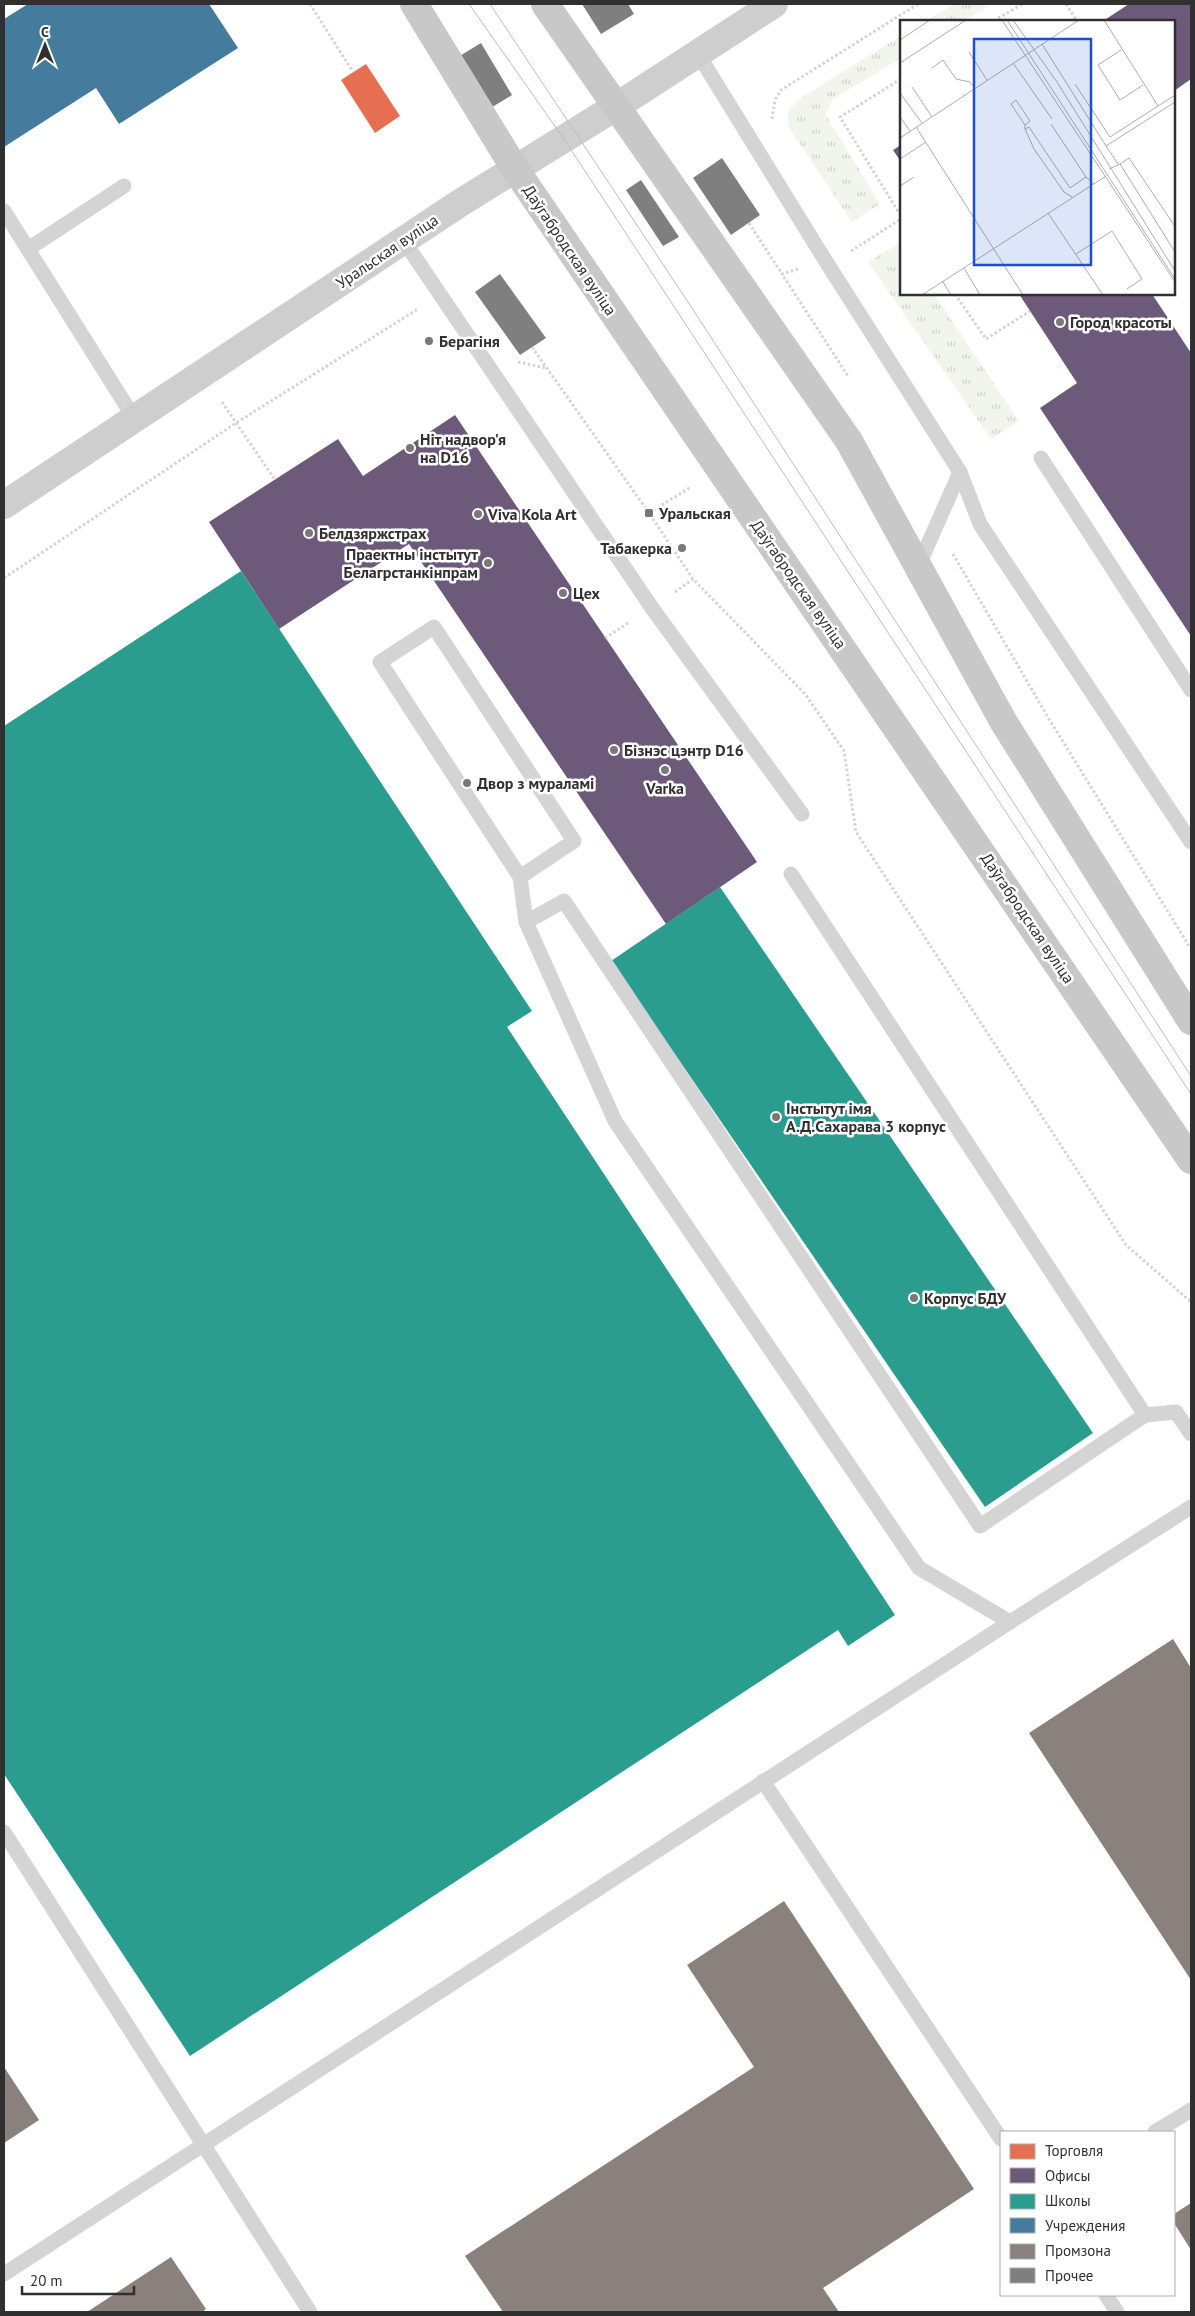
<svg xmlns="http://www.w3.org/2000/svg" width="1195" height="2316" font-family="'PT Sans',sans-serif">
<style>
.grass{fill:url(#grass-tufts)}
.shops{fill:#e76f51}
.offices{fill:#6d597a}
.schools{fill:#2a9d8f}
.public{fill:#457b9d}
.industry{fill:#8a817c}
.building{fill:#7f7f7f}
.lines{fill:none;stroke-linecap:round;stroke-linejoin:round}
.path{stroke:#d4d4d4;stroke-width:3;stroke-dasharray:2.5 2.5;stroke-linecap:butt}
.lane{stroke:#d4d4d4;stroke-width:15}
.secondary{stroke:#cecece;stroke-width:28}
.primary{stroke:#c8c8c8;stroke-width:28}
.tram{stroke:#bcbcbc;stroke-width:1}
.poi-dot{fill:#787878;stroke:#fff;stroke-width:2}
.labels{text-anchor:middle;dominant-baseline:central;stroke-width:5;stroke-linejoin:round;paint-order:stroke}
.street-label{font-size:16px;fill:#303030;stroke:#fff}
.poi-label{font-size:16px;font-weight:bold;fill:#303030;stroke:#fff;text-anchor:start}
.inset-road{fill:none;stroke:#acacac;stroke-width:1}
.view{fill:#1d4ed8;fill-opacity:0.15;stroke:#1d4ed8;stroke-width:2.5}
.inset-edge{fill:none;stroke:#303030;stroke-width:2.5}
</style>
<defs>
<pattern id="grass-tufts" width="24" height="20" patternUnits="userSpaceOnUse" patternTransform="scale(1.25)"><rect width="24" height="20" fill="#f2f5ec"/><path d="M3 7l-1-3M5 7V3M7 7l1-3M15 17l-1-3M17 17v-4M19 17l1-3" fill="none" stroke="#d0d2cb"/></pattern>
</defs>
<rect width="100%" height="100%" fill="#fff"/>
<g class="grass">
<path d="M955,4H985L987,7L963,21H926Z"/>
<path d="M901,36V58L833,99L825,114L880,204L852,222L788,126V111L802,97Z"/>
<path d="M900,243L901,294H934L1019,421L991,439L868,262Z"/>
</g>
<path class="shops" d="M366,64L400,116L375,133L341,80Z"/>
<g class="offices">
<path d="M1129,4H1191V79L1174,91V21H1103Z"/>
<path d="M901,145V162L893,150Z"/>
<path d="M1019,294H1152L1191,353V636L1040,408L1077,383Z"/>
<path d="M455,415L757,862L666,924L409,544L279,629L209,522L338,439L363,476Z"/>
</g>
<g class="schools">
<path d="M241,571L532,1011L507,1027L895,1615L848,1646L838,1630L190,2056L4,1774V726Z"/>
<path d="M720,887L1093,1433L985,1507L611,961Z"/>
</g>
<path class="public" d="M28,4H209L238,48L119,124L96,88L4,147V19Z"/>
<g class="industry">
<path d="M1173,1639L1191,1668V1980L1029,1733Z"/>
<path d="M784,1901L974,2189L823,2288L839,2312H503L465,2256L754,2067L687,1965Z"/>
<path d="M4,2067L39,2120L4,2143Z"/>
<path d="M1191,2203V2250L1174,2223V2214Z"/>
<path d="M171,2257L206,2309L202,2312H87Z"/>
</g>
<g class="building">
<path d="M582,4H628L634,14L601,34Z"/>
<path d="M481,43L512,95L489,109L458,57Z"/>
<path d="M722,158L760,215L731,235L693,178Z"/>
<path d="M641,180L679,237L663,246L626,190Z"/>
<path d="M500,274L546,338L520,355L475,292Z"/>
</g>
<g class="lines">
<g class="path">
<path d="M310,4L353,72"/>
<path d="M1066,4L1077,21"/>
<path d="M994,21L1022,4"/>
<path d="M901,79L840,117L901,216"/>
<path d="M772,119L775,100L781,90L918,4"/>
<path d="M749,223L782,274"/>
<path d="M851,251L901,219"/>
<path d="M798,269L782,274L848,376"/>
<path d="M955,294L986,339L1030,311"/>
<path d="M532,347L649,513L693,579L805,694L844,751L856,832L1126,1245L1191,1302"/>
<path d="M518,362L546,368"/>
<path d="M222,402L275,480"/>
<path d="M649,513L691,487"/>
<path d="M953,554L1049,719L1191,949"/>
<path d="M4,578L236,423L418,309"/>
<path d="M675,592L693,579"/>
<path d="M605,638L628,623"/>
</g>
<g class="lane">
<path d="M698,54L825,260L960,472L980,524L1191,842"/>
<path d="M4,211L134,418"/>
<path d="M404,241L652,608L802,814"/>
<path d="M28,249L124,186"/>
<path d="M1041,458L1191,690"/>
<path d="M918,567L960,472"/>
<path d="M791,874L1145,1415L1176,1412L1191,1434"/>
<path d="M520,877L380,662L434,627L574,841L520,877L526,922L615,1121L919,1568L1010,1622"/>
<path d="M526,922L564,901L980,1526L1145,1415"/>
<path d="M763,1781L1001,2139"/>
<path d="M4,1832L310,2312"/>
<path d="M1155,2132L1191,2110"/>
<path d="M4,2274L1010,1622L1191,1507"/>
<path d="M1106,2295L1117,2312"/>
</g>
<path class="secondary" d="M4,505L460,203L617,106L774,4"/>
<g class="primary">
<path d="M414,4L515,169L1191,1160"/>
<path d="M545,4L849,441L1003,721L1191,1021"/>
</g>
<g class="tram">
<path d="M469,4L564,139L1191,1094"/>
<path d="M490,4L688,302L1191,1076"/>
</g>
</g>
<g class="poi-dot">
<circle cx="1060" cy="322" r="5"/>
<circle cx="429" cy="341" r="5"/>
<circle cx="410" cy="448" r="5"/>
<rect x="644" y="508" width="10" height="10" rx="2.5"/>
<circle cx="478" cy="514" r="5"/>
<circle cx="309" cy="533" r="5"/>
<circle cx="682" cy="548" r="5"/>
<circle cx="488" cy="563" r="5"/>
<circle cx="563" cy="593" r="5"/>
<circle cx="614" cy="750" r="5"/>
<circle cx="665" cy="770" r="5"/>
<circle cx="467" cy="783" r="5"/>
<circle cx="776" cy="1117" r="5"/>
<circle cx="914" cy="1298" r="5"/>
</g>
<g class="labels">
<g class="street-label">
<text transform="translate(570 250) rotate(56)">Даўгабродская вуліца</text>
<text transform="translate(387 251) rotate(-34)">Уральская вуліца</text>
<text transform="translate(799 584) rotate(55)">Даўгабродская вуліца</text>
<text transform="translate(1028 918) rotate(56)">Даўгабродская вуліца</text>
</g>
<g class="poi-label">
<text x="1070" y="322">Город красоты</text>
<text x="439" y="341">Берагіня</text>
<text x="420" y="439">Ніт надвор'я<tspan x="420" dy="18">на D16</tspan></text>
<text x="659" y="513">Уральская</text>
<text x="488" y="514">Viva Kola Art</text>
<text x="319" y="533">Белдзяржстрах</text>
<text x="672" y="548" text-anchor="end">Табакерка</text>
<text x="478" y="554" text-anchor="end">Праектны інстытут<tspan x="478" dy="18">Белагрстанкінпрам</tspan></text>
<text x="573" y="593">Цех</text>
<text x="624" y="750">Бізнэс цэнтр D16</text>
<text x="477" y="783">Двор з мураламі</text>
<text x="665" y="788" text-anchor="middle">Varka</text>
<text x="786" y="1108">Інстытут імя<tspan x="786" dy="18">А.Д.Сахарава 3 корпус</tspan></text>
<text x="924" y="1298">Корпус БДУ</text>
</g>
</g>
<g transform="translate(900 20)">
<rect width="275" height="275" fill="#fff"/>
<path class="inset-road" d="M102,0L275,262M107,0L275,259M113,0L157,62L275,251M0,20L30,0M142,24L206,126M221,30L198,45L220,80L243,65M69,32L87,60M0,43L66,0M113,43L152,99M32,48L43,40L56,59L70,62L75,68M175,64L210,117L258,86L204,0M12,67L32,97M0,73L22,103M258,86L275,75M0,97L10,111M151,104L186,157L194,164M125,105L111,84L116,80L130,101L125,105V109L134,129L164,172L172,177M16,107L123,275M125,109L129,107L170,168L186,157M0,118L179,0M0,139L26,122M218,144L206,126L275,82M220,144L229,138L274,205M209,149L220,144L275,232M0,166L14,157M148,193L203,275M176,234L212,211L242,259L227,269M64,248L80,275M43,262L51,275M22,275L206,156"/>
<path class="view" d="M74,19H191V245H74Z"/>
<rect width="275" height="275" class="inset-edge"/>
</g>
<rect width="1195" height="2316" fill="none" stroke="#303030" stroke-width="10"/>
<rect x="1000" y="2131" width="175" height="165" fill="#ffffff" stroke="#acacac"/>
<rect x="1010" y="2144" width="25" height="15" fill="#e76f51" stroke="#acacac"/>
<text x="1045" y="2156" font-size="15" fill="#303030">Торговля</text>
<rect x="1010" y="2168" width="25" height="15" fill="#6d597a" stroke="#acacac"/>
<text x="1045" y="2181" font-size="15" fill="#303030">Офисы</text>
<rect x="1010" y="2194" width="25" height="15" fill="#2a9d8f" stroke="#acacac"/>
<text x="1045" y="2206" font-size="15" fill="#303030">Школы</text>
<rect x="1010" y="2218" width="25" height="15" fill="#457b9d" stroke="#acacac"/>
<text x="1045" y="2231" font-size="15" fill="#303030">Учреждения</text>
<rect x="1010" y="2244" width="25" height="15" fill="#8a817c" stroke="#acacac"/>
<text x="1045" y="2256" font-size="15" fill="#303030">Промзона</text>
<rect x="1010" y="2268" width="25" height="15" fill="#7f7f7f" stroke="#acacac"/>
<text x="1045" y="2281" font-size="15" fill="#303030">Прочее</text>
<g transform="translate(45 45)" stroke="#ffffff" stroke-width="4" paint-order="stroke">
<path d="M0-4L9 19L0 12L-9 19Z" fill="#303030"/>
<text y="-8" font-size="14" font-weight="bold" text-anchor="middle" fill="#303030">С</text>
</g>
<path d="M22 2286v8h112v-8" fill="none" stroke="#303030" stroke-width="2.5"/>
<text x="30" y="2286" font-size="15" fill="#303030" stroke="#ffffff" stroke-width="4" paint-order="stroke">20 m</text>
</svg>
